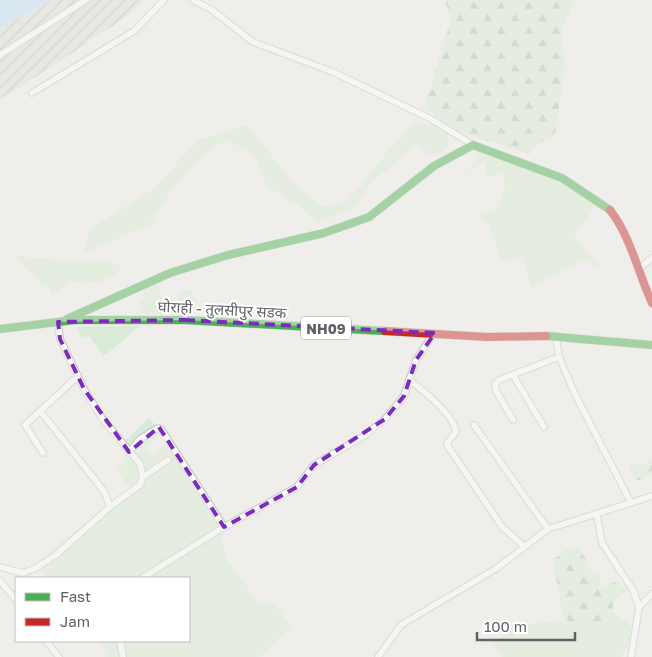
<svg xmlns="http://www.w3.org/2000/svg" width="652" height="657" font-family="'Golos Text','Noto Sans Devanagari',sans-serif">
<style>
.industrial{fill:url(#industrial-furrows)}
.green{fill:#d8ebd6}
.forest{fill:url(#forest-firs)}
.water{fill:#bfe0f9}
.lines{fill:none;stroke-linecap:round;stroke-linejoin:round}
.street-casing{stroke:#cbcccc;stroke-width:8}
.fast-casing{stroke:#cacacb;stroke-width:9}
.jam-casing{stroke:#cacacb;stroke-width:9}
.street{stroke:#fdfcfc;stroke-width:5.5}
.fast{stroke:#4caf50;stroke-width:8}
.jam{stroke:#c62828;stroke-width:8}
.marked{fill:none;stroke:#7b2cbf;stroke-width:4;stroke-dasharray:10 6;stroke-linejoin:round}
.labels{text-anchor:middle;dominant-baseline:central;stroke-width:4;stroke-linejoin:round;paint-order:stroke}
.shield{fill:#fff;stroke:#8f9295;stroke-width:1}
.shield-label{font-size:14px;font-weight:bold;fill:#5f6368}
.street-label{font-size:15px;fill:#5f6368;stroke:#fff}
</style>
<defs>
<pattern id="industrial-furrows" width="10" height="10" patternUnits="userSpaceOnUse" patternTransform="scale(1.25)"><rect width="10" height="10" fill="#dfddda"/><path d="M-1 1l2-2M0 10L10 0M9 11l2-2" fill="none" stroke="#b8b7b5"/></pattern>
<pattern id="forest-firs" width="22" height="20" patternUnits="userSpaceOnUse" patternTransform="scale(1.25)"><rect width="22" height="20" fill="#d8ebd6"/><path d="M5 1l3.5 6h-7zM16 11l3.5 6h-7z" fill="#b2c2b1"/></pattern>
</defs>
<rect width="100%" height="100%" fill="#efeeea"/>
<path class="industrial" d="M52,0H144L124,18L50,68L0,99V29Z"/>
<g class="green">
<path d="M414,123L434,124L448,134V146L442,153L429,154L416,144L369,185L356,207L317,223L296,203L267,187L254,154L227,140L205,153L174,187L150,224L103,246L83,252L89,230L154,188L198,140L248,125L292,182L322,207L347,202L376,165Z"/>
<path d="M483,146L530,166L588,198L595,206L574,237L601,267L582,261L531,287L525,266L517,255L506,263L499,255L490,226L477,215L498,207L505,186L502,173L485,179L486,161L467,172Z"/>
<path d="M16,256L75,261H111L123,268C107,283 91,284 70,282L52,295L51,289L40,284L38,276L32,275Z"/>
<path d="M158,283L160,295L169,304L178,303V293L191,289L196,300L191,314H144L138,303L146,298L143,289Z"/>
<path d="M141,326C127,334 118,348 103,355L89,336L81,337L77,327Z"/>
<path d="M149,418L162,433L145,448L152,456L172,438L227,523L222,536L226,558L256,600L276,606L291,626L259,657H108L98,641H189V578H47L43,574L39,561L130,488L117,471L126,458L124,442Z"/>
<path d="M614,613L631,625V642L621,657H502L492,642L495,639L524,625L564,620L575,623L607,620Z"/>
</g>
<g class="forest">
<path d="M445,0H575L561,31L565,63L555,135L537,144L528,154L460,132L424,108L451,19Z"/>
<path d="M652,458V475L637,481L629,467L630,464L643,465Z"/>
<path d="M577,547L581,550L592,572L599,573L601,583L604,587L617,580L626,590C619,597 609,601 614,613C606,625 573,626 563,618L553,560L567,549Z"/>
</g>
<path class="water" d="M0,0H52L0,29Z"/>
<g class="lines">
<defs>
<g id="street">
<path d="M193,0L212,10L253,42L333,72L431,119L473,145"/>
<path d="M0,55L86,0"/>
<path d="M32,93L134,31L164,0"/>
<path d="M640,268L652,258"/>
<path d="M556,336L559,357L574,392L631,503"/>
<path d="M513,375L544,427"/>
<path d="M409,380C423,390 454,415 456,432L447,443L449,448L503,528L524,546"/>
<path d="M41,412L96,481L105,493L110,507"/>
<path d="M513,420L496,391L495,384L499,380L559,357"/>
<path d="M474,425L548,529"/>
<path d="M129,452L140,439L158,428L161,429L224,527"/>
<path d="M43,453L25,425L78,376"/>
<path d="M143,477L168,460"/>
<path d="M597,515L602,543L633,590L639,607L631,657"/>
<path d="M0,567L23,573L36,568L56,555L112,505L140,485L143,477L140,464L102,418L84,389L60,339L58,322"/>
<path d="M142,578L224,527L297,487L314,465L364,436L385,419L404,396L416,360L434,333"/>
<path d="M0,581L16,600"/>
<path d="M639,607L652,594"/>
<path d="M46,641L59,657"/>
<path d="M120,641L123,657"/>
<path d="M378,657L401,625L497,568L548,529L652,496"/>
</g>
<g id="fast">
<path d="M67,319L170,273L228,255L324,233L369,217L434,166L473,145L562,178L610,210"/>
<path d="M0,329L74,320H185L385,331"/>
<path d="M546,336L652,345"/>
</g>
<g id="jam">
<path d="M610,210C631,237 638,273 652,303"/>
<path d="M385,331L487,337L546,336"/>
</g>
</defs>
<use href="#street" class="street-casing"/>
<use href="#fast" class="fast-casing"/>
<use href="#jam" class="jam-casing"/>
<use href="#street" class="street"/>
<use href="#fast" class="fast"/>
<use href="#jam" class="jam"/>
</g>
<path d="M0 0H652V657H0ZM185,320L435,333L416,360L404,396L385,419L314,465L297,487L224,527L159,427L129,452L84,389L60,339L58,322Z" fill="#efeeea" fill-opacity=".55" fill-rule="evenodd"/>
<path class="marked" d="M185,320L435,333L416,360L404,396L385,419L314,465L297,487L224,527L159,427L129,452L84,389L60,339L58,322Z"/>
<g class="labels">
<rect class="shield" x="301" y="316.5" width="50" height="23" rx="4"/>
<g class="shield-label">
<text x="326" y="328">NH09</text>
</g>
<g class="street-label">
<text transform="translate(222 309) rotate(3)">घोराही - तुलसीपुर सडक</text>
</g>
</g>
<rect x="15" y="577" width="175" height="65" fill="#ffffff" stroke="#bfc1c3"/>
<rect x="25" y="593" width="25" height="8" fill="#4caf50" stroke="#bfc1c3"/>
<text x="60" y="602" font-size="15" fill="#5f6368">Fast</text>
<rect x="25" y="618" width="25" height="8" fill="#c62828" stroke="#bfc1c3"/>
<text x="60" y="627" font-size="15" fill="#5f6368">Jam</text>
<path d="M477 632v8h98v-8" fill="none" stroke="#5f6368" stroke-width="2.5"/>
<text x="484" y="632" font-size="15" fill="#5f6368" stroke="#ffffff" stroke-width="4" paint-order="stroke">100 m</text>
</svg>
